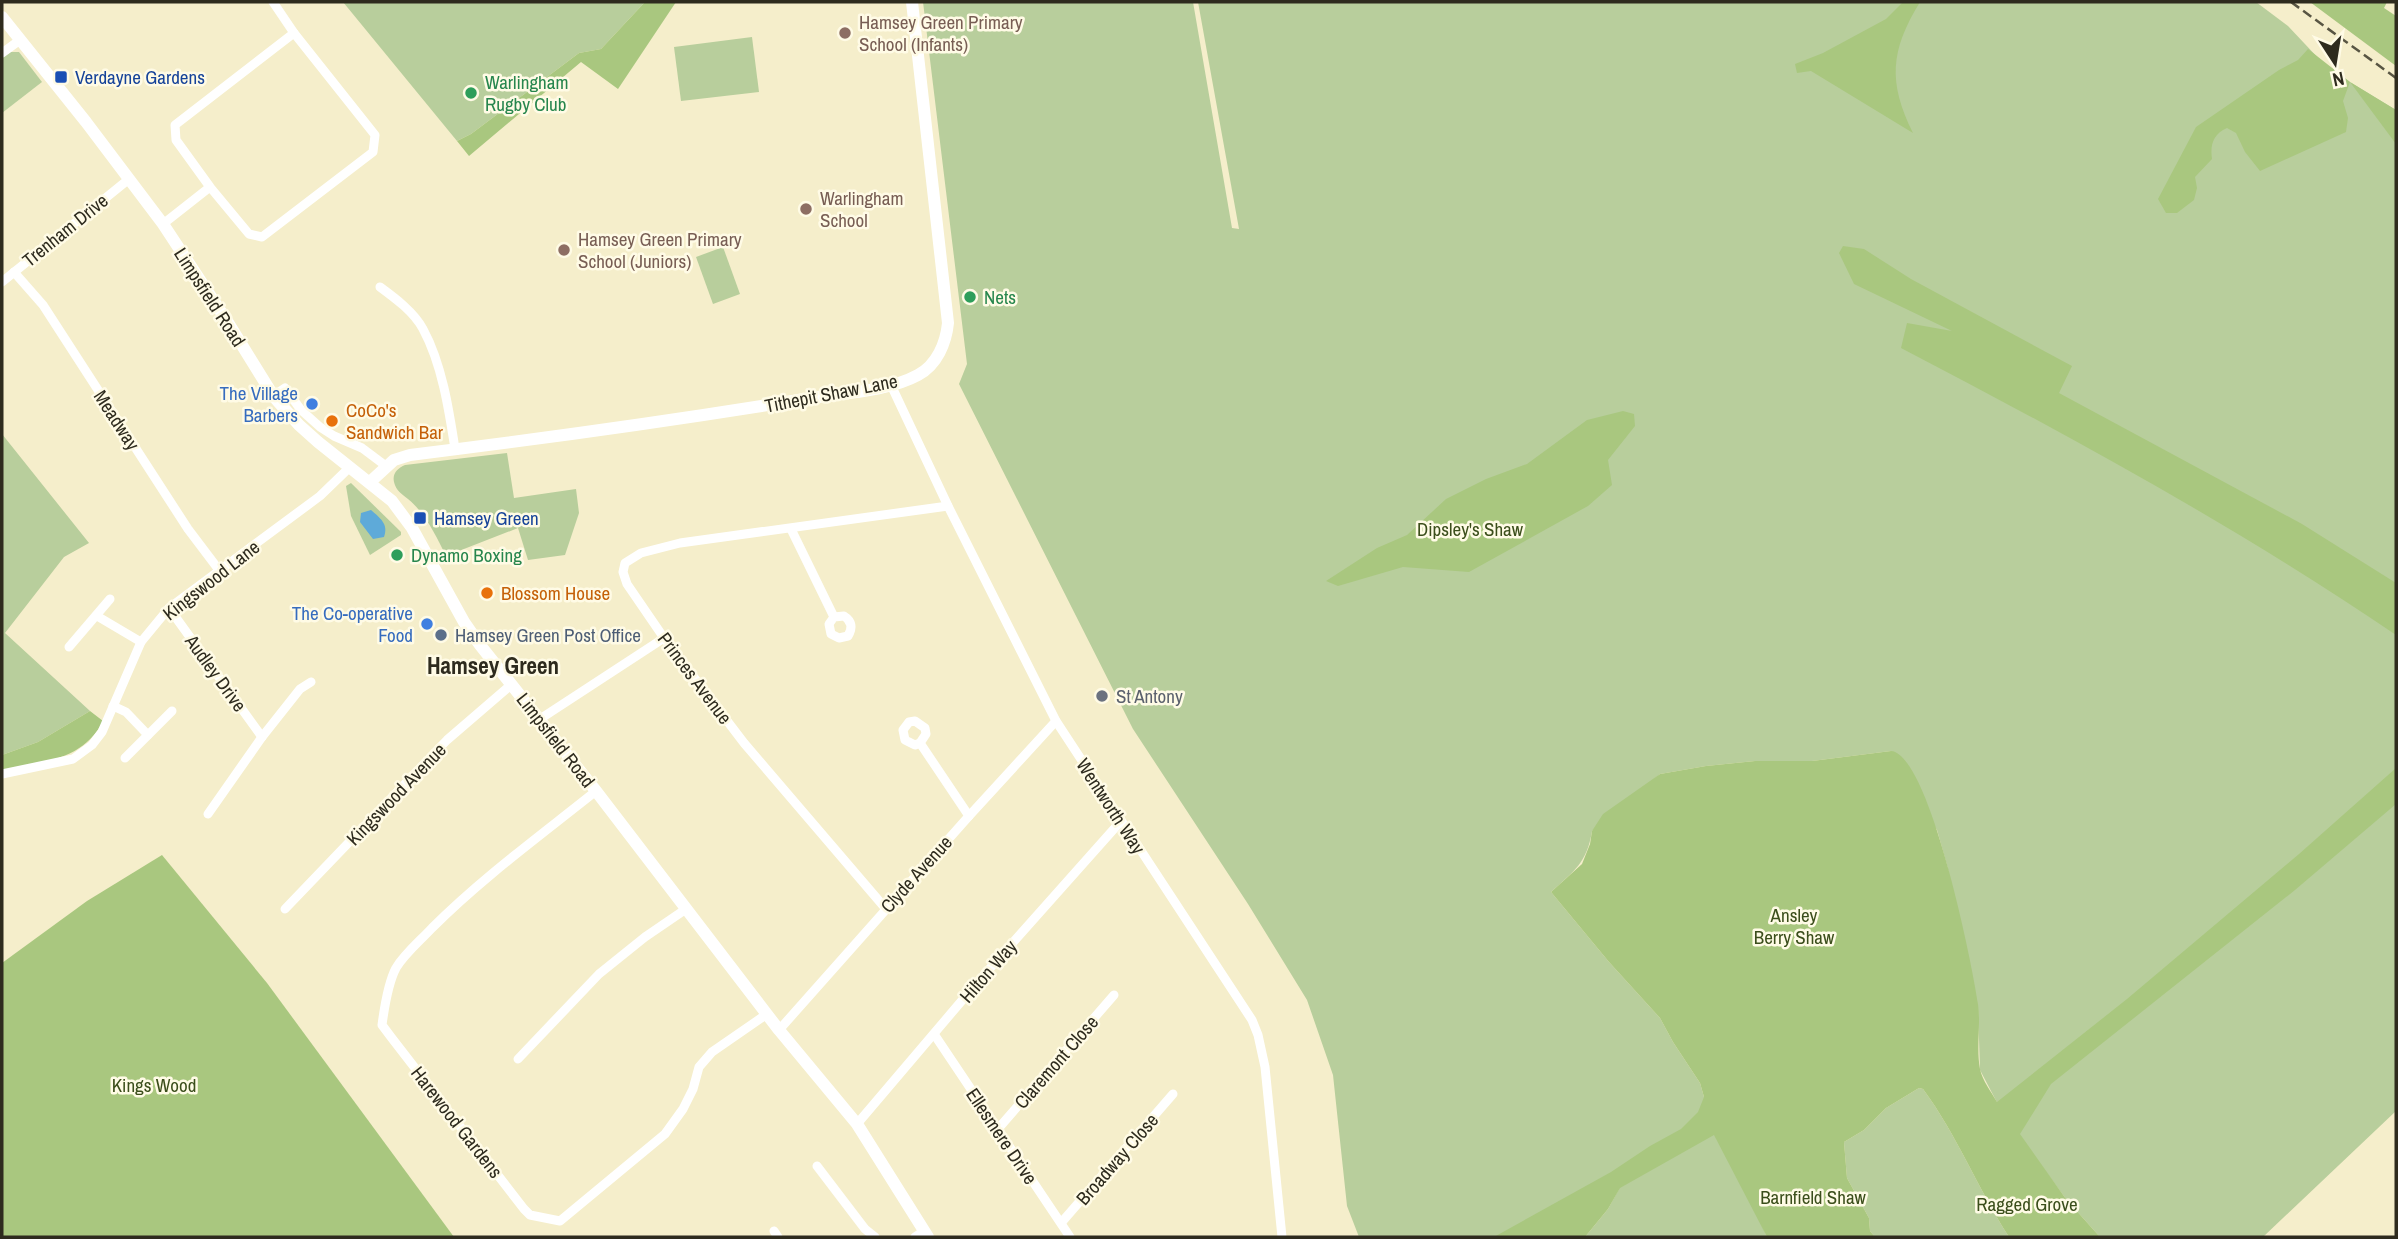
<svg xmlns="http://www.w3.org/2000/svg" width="2398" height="1239" font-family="'Archivo Narrow',sans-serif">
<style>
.green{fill:#b8ce9c}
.forest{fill:#a9c77f}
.water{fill:#5eaad9}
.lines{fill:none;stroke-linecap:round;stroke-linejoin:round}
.street{stroke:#fff;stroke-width:9}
.secondary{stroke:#fff;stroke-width:12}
.rail{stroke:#585543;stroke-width:2.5;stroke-dasharray:10 5;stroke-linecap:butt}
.education-dot{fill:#8d6e63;stroke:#fffbe6;stroke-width:2.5}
.transit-dot{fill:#1a4fb4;stroke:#fffbe6;stroke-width:2.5}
.leisure-dot{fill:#2e9e5b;stroke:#fffbe6;stroke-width:2.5}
.shop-dot{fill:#3f7fe0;stroke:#fffbe6;stroke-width:2.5}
.food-dot{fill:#e8710a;stroke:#fffbe6;stroke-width:2.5}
.service-dot{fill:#5c6f8a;stroke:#fffbe6;stroke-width:2.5}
.worship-dot{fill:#6b7280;stroke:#fffbe6;stroke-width:2.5}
.labels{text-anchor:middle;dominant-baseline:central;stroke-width:5;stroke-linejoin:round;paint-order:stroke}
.education-label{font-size:19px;fill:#785e54;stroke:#fffbe6;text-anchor:start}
.transit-label{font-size:19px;fill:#164399;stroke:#fffbe6;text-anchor:start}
.leisure-label{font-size:19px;fill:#27864d;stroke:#fffbe6;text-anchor:start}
.street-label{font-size:19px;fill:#2e2b1e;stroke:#fffbe6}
.shop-label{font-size:19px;fill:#366cbe;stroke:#fffbe6;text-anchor:end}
.food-label{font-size:19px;fill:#c56008;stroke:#fffbe6;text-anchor:start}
.park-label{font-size:19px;fill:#3b4e1b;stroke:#fffbe6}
.service-label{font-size:19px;fill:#4e5e75;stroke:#fffbe6;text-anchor:start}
.worship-label{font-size:19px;fill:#5b616d;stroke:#fffbe6;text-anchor:start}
.quarter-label{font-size:23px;font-weight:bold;fill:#2e2b1e;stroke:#fffbe6}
</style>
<rect width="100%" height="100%" fill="#f5eecb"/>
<g class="green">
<path d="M343,2H645L601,49L579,53L471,134L457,141Z"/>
<path d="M923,2H1193L1232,228L1239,229L1198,2H2256L2288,26L2320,60L2350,82L2396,110V1111L2263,1237H2100L2066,1199L2002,1112L1980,1070L1978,1007L1947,865L1937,830L1891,751L1812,761H1755L1706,766L1660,774L1592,831C1587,863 1574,871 1551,892L1609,962L1660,1018L1673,1042L1700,1083L1704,1097L1767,1237H1585L1608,1209L1619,1189L1535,1237H1359L1347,1206L1333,1075L1307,1000L1248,904L1133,729L959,384L967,364Z"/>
<path d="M752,37L759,92L681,101L674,47Z"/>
<path d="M10,52H19L42,82L2,113V58Z"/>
<path d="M723,247L740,294L713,304L696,257Z"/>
<path d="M2,434L89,543L64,557L5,633L90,711L38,742L2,755Z"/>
<path d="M507,453L514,498L576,489L579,513L565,555L528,560L518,528L446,556C436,536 426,514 408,499C402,494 396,491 394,482C392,473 398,468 405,465Z"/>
<path d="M351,483L401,532V535L370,555L351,516L346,486Z"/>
<path d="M1919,1088L1923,1089C1957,1135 1978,1189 2009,1237H1875L1870,1231L1869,1218L1847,1178L1844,1142L1864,1130L1886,1108Z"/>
</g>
<g class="forest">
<path d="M645,2H676L618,89L581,62L469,156L457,141L471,134L579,53L601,49Z"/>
<path d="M1903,2H1920C1890,51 1888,82 1913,133L1811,71L1797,73L1795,64L1823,53L1886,19Z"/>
<path d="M2310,2H2387L2384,8L2396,16V66Z"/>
<path d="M2308,49L2350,82L2396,110V144L2350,82L2343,101L2348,118L2346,132L2260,171L2245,152L2236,133L2227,128C2213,134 2210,145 2212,159L2195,177L2197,188L2194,200L2177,213H2166L2158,199L2196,127L2279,70L2298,60Z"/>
<path d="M1843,246L1864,249L1911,279L2072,366L2059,393L2302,524L2396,583V635C2239,528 2070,436 1901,348L1907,323L1952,331L1854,284L1839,253Z"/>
<path d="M1623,411L1634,414L1635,426L1608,460L1612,485L1588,506L1469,572L1403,567L1338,586L1326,581L1377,548L1407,535L1446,499L1486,479L1527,464L1587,420Z"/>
<path d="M90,711L103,721C83,761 41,762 2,771V755L38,742Z"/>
<path d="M1891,751C1930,754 1973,967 1978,1004C1981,1025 1976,1048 1980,1069C1982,1080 1992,1093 1997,1102L2127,999L2299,854L2396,768V804L2295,890L2051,1084L2020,1134L2066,1199L2100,1237H2009C1978,1189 1957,1135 1923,1089L1919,1088L1886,1108L1864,1130L1844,1142L1847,1178L1869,1218L1870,1231L1875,1237H1767L1714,1135L1620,1188L1608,1209L1585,1237H1494L1611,1172L1650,1146L1681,1129L1698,1112L1704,1097L1700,1083L1673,1042L1660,1018L1609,962L1551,892L1582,864L1590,844L1592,831L1603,814L1660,774L1706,766L1755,761H1812Z"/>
<path d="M162,855L267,983L454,1237H2V963L87,901Z"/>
</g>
<path class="water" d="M371,510C380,518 389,524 384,537L373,539L360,522L361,513Z"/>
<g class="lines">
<g class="street">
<path d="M273,2L294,33"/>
<path d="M2,53L20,40"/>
<path d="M163,224L210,187L176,140L175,125L294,33L375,135L373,152L262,237L249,234L210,187"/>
<path d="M14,272L43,305L188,529L219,570"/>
<path d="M2,282L129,179"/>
<path d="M380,287C395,298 414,312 423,329C442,364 449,410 455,449"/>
<path d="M891,385L948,506L1056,721L1252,1020L1258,1035L1265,1067L1282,1237"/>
<path d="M273,396L285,388L301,410L320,427L334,436L362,448L386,466"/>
<path d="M791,529L834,617L829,624L831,634L839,638L848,636C853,628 852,621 844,616L834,617"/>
<path d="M169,608L262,737"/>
<path d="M97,616L141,642"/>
<path d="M69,647L110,599"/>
<path d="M113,706L126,712L148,735"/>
<path d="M540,719L664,638"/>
<path d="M920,743L915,745L905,740L903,730L909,722L915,721L925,728L926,734L920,743L969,816"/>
<path d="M125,758L172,711"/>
<path d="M2,774L73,759L92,745L102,732L141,642L169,608L320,496L350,467"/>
<path d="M596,791C541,835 482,878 432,928C420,941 405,953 396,968C389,981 384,1010 382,1025L391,1037L524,1209L530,1215L560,1221L665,1134L683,1109L693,1089L699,1067L712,1052L767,1014"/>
<path d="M208,814L262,737L300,689L311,682"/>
<path d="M285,909L447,740L512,684"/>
<path d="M886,909L744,743L664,638L627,584L623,572L625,563L641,553L680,543L948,506"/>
<path d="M779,1030L969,816L1056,721"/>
<path d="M934,1034L1070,1237"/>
<path d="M518,1059L599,974L645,937L686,909"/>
<path d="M857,1124L976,984L1121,821"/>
<path d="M997,1130L1114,995"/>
<path d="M817,1166L865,1229L875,1237"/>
<path d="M1061,1223L1173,1094"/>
<path d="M774,1231L778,1237"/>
<path d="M915,1237L924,1231"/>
</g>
<g class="secondary">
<path d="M2,17L86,122L163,224L227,321L274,397L299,425L318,442L392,501L412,528L464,622L480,645L596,791L779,1030L857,1124L928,1237"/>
<path d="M370,482L394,460L410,455C540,439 670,421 799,400C835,393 885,393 918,375C937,365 946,343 948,323L912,2"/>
</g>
<path class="rail" d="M2291,2L2396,78"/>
</g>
<g class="education-dot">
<circle cx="845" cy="33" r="7"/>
<circle cx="806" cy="209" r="7"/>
<circle cx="564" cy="250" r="7"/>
</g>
<g class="transit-dot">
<rect x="54" y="70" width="14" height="14" rx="3.5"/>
<rect x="413" y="511" width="14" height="14" rx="3.5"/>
</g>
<g class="leisure-dot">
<circle cx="471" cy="93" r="7"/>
<circle cx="970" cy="297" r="7"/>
<circle cx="397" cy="555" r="7"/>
</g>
<g class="shop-dot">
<circle cx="312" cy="404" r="7"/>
<circle cx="427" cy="624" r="7"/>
</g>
<g class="food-dot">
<circle cx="332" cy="421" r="7"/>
<circle cx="487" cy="593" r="7"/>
</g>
<circle class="service-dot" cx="441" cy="635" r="7"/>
<circle class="worship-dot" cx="1102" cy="696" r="7"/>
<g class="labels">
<g class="education-label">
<text x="859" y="22">Hamsey Green Primary<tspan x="859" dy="22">School (Infants)</tspan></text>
<text x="820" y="198">Warlingham<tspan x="820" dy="22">School</tspan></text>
<text x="578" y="239">Hamsey Green Primary<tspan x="578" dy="22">School (Juniors)</tspan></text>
</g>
<g class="transit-label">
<text x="75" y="77">Verdayne Gardens</text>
<text x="434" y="518">Hamsey Green</text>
</g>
<g class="leisure-label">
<text x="485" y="82">Warlingham<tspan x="485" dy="22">Rugby Club</tspan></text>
<text x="984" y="297">Nets</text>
<text x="411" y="555">Dynamo Boxing</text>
</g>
<g class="street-label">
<text transform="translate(65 230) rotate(-39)">Trenham Drive</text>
<text transform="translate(210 297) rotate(57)">Limpsfield Road</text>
<text transform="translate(831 393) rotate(-11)">Tithepit Shaw Lane</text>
<text transform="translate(117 420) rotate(57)">Meadway</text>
<text transform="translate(211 580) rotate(-38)">Kingswood Lane</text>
<text transform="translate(216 673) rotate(54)">Audley Drive</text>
<text transform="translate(695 678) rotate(53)">Princes Avenue</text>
<text transform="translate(556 740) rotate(52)">Limpsfield Road</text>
<text transform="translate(396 794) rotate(-46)">Kingswood Avenue</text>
<text transform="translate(1111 806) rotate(57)">Wentworth Way</text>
<text transform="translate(916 874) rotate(-48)">Clyde Avenue</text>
<text transform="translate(988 971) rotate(-49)">Hilton Way</text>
<text transform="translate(1056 1062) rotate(-49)">Claremont Close</text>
<text transform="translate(457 1122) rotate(52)">Harewood Gardens</text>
<text transform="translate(1002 1136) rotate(56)">Ellesmere Drive</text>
<text transform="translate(1117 1159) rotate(-49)">Broadway Close</text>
</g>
<g class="shop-label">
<text x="298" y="393">The Village<tspan x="298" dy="22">Barbers</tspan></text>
<text x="413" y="613">The Co-operative<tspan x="413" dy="22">Food</tspan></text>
</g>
<g class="food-label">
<text x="346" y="410">CoCo's<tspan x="346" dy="22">Sandwich Bar</tspan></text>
<text x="501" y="593">Blossom House</text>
</g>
<g class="park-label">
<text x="1470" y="529">Dipsley's Shaw</text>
<text x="1794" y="915">Ansley<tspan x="1794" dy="22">Berry Shaw</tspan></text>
<text x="154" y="1085">Kings Wood</text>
<text x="1813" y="1197">Barnfield Shaw</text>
<text x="2027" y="1204">Ragged Grove</text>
</g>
<g class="service-label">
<text x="455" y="635">Hamsey Green Post Office</text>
</g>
<g class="worship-label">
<text x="1116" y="696">St Antony</text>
</g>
<g class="quarter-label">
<text x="493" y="665">Hamsey Green</text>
</g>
</g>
<rect width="2398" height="1239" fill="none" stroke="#2e2b1e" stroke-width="7"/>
<g transform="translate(2335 63) rotate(168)" stroke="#fffbe6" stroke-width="5" paint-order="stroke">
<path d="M0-5L12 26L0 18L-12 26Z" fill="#2e2b1e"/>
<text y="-10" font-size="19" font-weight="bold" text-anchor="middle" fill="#2e2b1e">N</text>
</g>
</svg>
